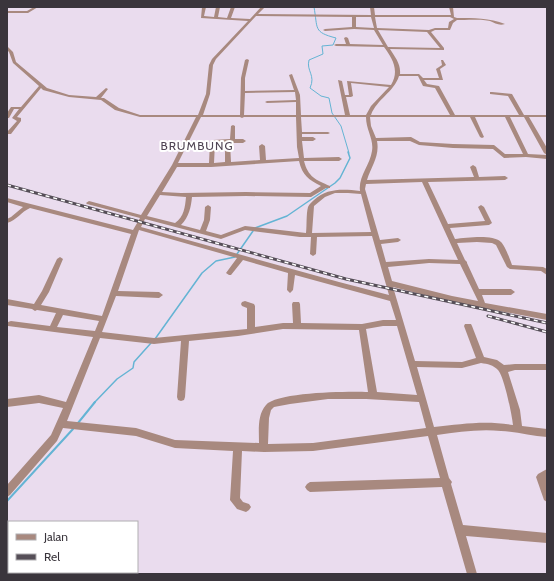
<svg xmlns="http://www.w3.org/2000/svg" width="554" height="581" font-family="Cabin,sans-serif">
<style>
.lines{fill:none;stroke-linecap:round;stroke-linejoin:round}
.stream-far2{stroke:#64b4d4;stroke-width:1}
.stream-far1{stroke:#64b4d4;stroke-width:1.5}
.stream{stroke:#64b4d4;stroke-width:2}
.minor{fill:#a8897f;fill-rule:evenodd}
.rail-casing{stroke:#554e57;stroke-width:3}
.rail{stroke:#fff;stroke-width:1.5;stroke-dasharray:4;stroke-linecap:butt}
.labels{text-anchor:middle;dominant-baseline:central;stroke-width:4;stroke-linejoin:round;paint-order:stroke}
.far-quarter-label{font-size:12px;letter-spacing:1px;fill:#504554;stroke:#fff}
</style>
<rect width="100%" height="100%" fill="#eadcee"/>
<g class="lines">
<path class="stream-far2" d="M314,7C318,29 313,32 336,38L333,45L322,46L323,54L309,60C306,71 316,75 310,88L321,96L329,98L332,113L341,126L349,153"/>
<g class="stream-far1">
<path d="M255,228L287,216L335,183L340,178L350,158L348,152"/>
<path d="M237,254L253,231"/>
<path d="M155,339L202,273L216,261L235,257"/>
<path d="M94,403L117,379L133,368L134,362L151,343"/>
</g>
<g class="stream">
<path d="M78,423L95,402"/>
<path d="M7,501L73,429"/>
</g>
<g class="minor">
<path d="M34,7H38L28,13H7V11H27Z"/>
<path d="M202,7H206L204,16L214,17L216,7H220L218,17L227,18L231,7H235L231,18L250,19L261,7H265L258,14L371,15L370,7H374L375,15H451L449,7H453L454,17L457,18C473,18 490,18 505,24C499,26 495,23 490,21C483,19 465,20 457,20L453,23L450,30H435L431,32L444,48V50L390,49C395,57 401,64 400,74H419L423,78H439L436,69L442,65L441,60H443L446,65L440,69L443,80H424L427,84L439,86L455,115H519L508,96L490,94V92H492L512,94L524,115H547V117H529L547,148V155L544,153L524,117H510L528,154L547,155V159L526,157L504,158L493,149L453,148L419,145L410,141H377C380,156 371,167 367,180L474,177L470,167L473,165L476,167L479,177L505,176L508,178L505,180L428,182L448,224L485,221L478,207L481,205L484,207L492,223L489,225L450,228L455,239C467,238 492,234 501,242C505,246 510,259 512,265L543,267L547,269V275L541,271L510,269L507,267L496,245L492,243L477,242L457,243L465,260L467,262V263L479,289H511L515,292L511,295H482L485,303L547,314V320L452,302L393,287L415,361L462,362L476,358L464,326L465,324H471L472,326L484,357L497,360L504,365L515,364H547V370H515L508,372L520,410L522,426L547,429V437C531,436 517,432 501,431C479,429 458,432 437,435L449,478L452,482L451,484L463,525L547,533V543L466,536L477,574H467L442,487L310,492L307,490L305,487L307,484L310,482L440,478L428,436L313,451L264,452L242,451L240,498L243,502L249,504L251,507L249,510L246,512L237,509L230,500L233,451L175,448L136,436L63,428L57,441L10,495L7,497V485L51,435L63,408L39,403L7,407V399L39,395L66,402L93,337L8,326L7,324L8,322L11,321L50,326L56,313L37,310L35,311L32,309L7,305V299L34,304L42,291L57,259L60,257L63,259L49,292L41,305L102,316L131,234L30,208C21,212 17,220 7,223V219L11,217L23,207L7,202V198L133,230L140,218L87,204L86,203L89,201L141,215L172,165L196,117H140L115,110L101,100L69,97L43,90L41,88L17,117L21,118V121L11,134H7V132L17,121L12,118L19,109H14L9,118H7V113L11,107H21L39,86L13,63L9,52L7,50V46L13,52L16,62L47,88L69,95L96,97L106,88L108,89L101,98H104L119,108L140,115H198L206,94L209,65L212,59L248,21L201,18ZM256,16L352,17V27L325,29L323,30L325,31L354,29L374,30L383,45L350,44L348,38L346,37L344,38L346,44H336L334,45L336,46L384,47C392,58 400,70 391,85L347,81L349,95H345L342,81L338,80L345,115H301L300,95L292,74L289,75L294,90L245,91V78L249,60L247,59L245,60L241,78L240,115H203L210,94L213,65L216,59ZM356,17H371L374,28L356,27ZM375,17H450L454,19L449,22L448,28H435L429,30L377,28ZM378,30L427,32L440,48L388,47ZM399,76H418L423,86L435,88L450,115H371C377,99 394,92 399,76ZM351,83L389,87L371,106L366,115H350L346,97H351L353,96ZM295,92L296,100L267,101L265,102L267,103L296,102V115H244L245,93ZM201,117H240L242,118L244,117H296L297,147L299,158L266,160L265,146L262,144L259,146L260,160L231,162L230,143H243L246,141L243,139H235V126L233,125L231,126L230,139L213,140L210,142L209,163H178ZM301,117H366C366,130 374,139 372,151C370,165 358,177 360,191C343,189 327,188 314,200C312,202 309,204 308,207C306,215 307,225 306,233L245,226L221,235L206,231L210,220L211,207L208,205L205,207L204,220L200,230L181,225C189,217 191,207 192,197L246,196L311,197L326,188H330V186C316,180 308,177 304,161H339L342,159L339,157L304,158L302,141H313L316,139L313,137H302V134H328L330,133L328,132H302ZM370,117H470L480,137L482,138L484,137L475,117H505L523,154H505L494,145L453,144L420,142L411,137L376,138L371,126ZM215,143H225V162L214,163ZM299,161C302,175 309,180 321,186L310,193L246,192L181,193L162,192L177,167H211ZM422,182L458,260L429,259L386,262L381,244L398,242L401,240L398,238L380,240L365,189L366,184ZM335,193H348L361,194L371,232L312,233L314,206L325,197ZM160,195L186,197C185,207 184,217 175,223L147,216ZM145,219L221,239L245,230L300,237H311L310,254L313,256L316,254L317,237L372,236L389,295L339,282L141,227ZM139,230L237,258L226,273L229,275H231L243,260L288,273L287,290L290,293L293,290L295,275L390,301L396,320H383L362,324L301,323L300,304L299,302H293L292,304L293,323H283L255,327V306L254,304L245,301L242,302L241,304L242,306L247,308V329L154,338L102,332L116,296L159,298L163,295L159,292L118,291ZM429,263L460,264L478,301L452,296L392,281L388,267ZM63,315L99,321L95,331L57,327ZM383,326H397L417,395L377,392L366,329ZM283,329L359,330L368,392C350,391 276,392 266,405C257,415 259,431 259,443L175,440L136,428L67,421L100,338L154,344L181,341L177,397L178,400L181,401L184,400L185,397L189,341L238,336ZM481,363C488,364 493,365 498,370C504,376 512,415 513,425C485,420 462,424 434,427L417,367L462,368ZM328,399H366L419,402L426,428L313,443L268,444L269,418L271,410L274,407L290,404Z"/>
<path d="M547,469V502L544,500L536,477L538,474Z"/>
<rect x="7" y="536" width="2" height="10"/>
<rect x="76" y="572" width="11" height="2"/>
</g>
<defs>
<g id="rail">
<path d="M7,185L346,279L547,323"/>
<path d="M488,316L547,332"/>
</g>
</defs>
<use href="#rail" class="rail-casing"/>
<use href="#rail" class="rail"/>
</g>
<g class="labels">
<g class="far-quarter-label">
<text x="197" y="145">BRUMBUNG</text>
</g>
</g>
<rect width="554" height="581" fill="none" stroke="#3a353c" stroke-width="16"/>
<rect x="8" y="521" width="130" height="52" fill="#ffffff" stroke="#b0aeb1"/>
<rect x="16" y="534" width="20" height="6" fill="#a8897f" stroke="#b0aeb1"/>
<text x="44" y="541" font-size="12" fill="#3a353c">Jalan</text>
<rect x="16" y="554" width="20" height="6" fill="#554e57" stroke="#b0aeb1"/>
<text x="44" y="561" font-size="12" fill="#3a353c">Rel</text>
</svg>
